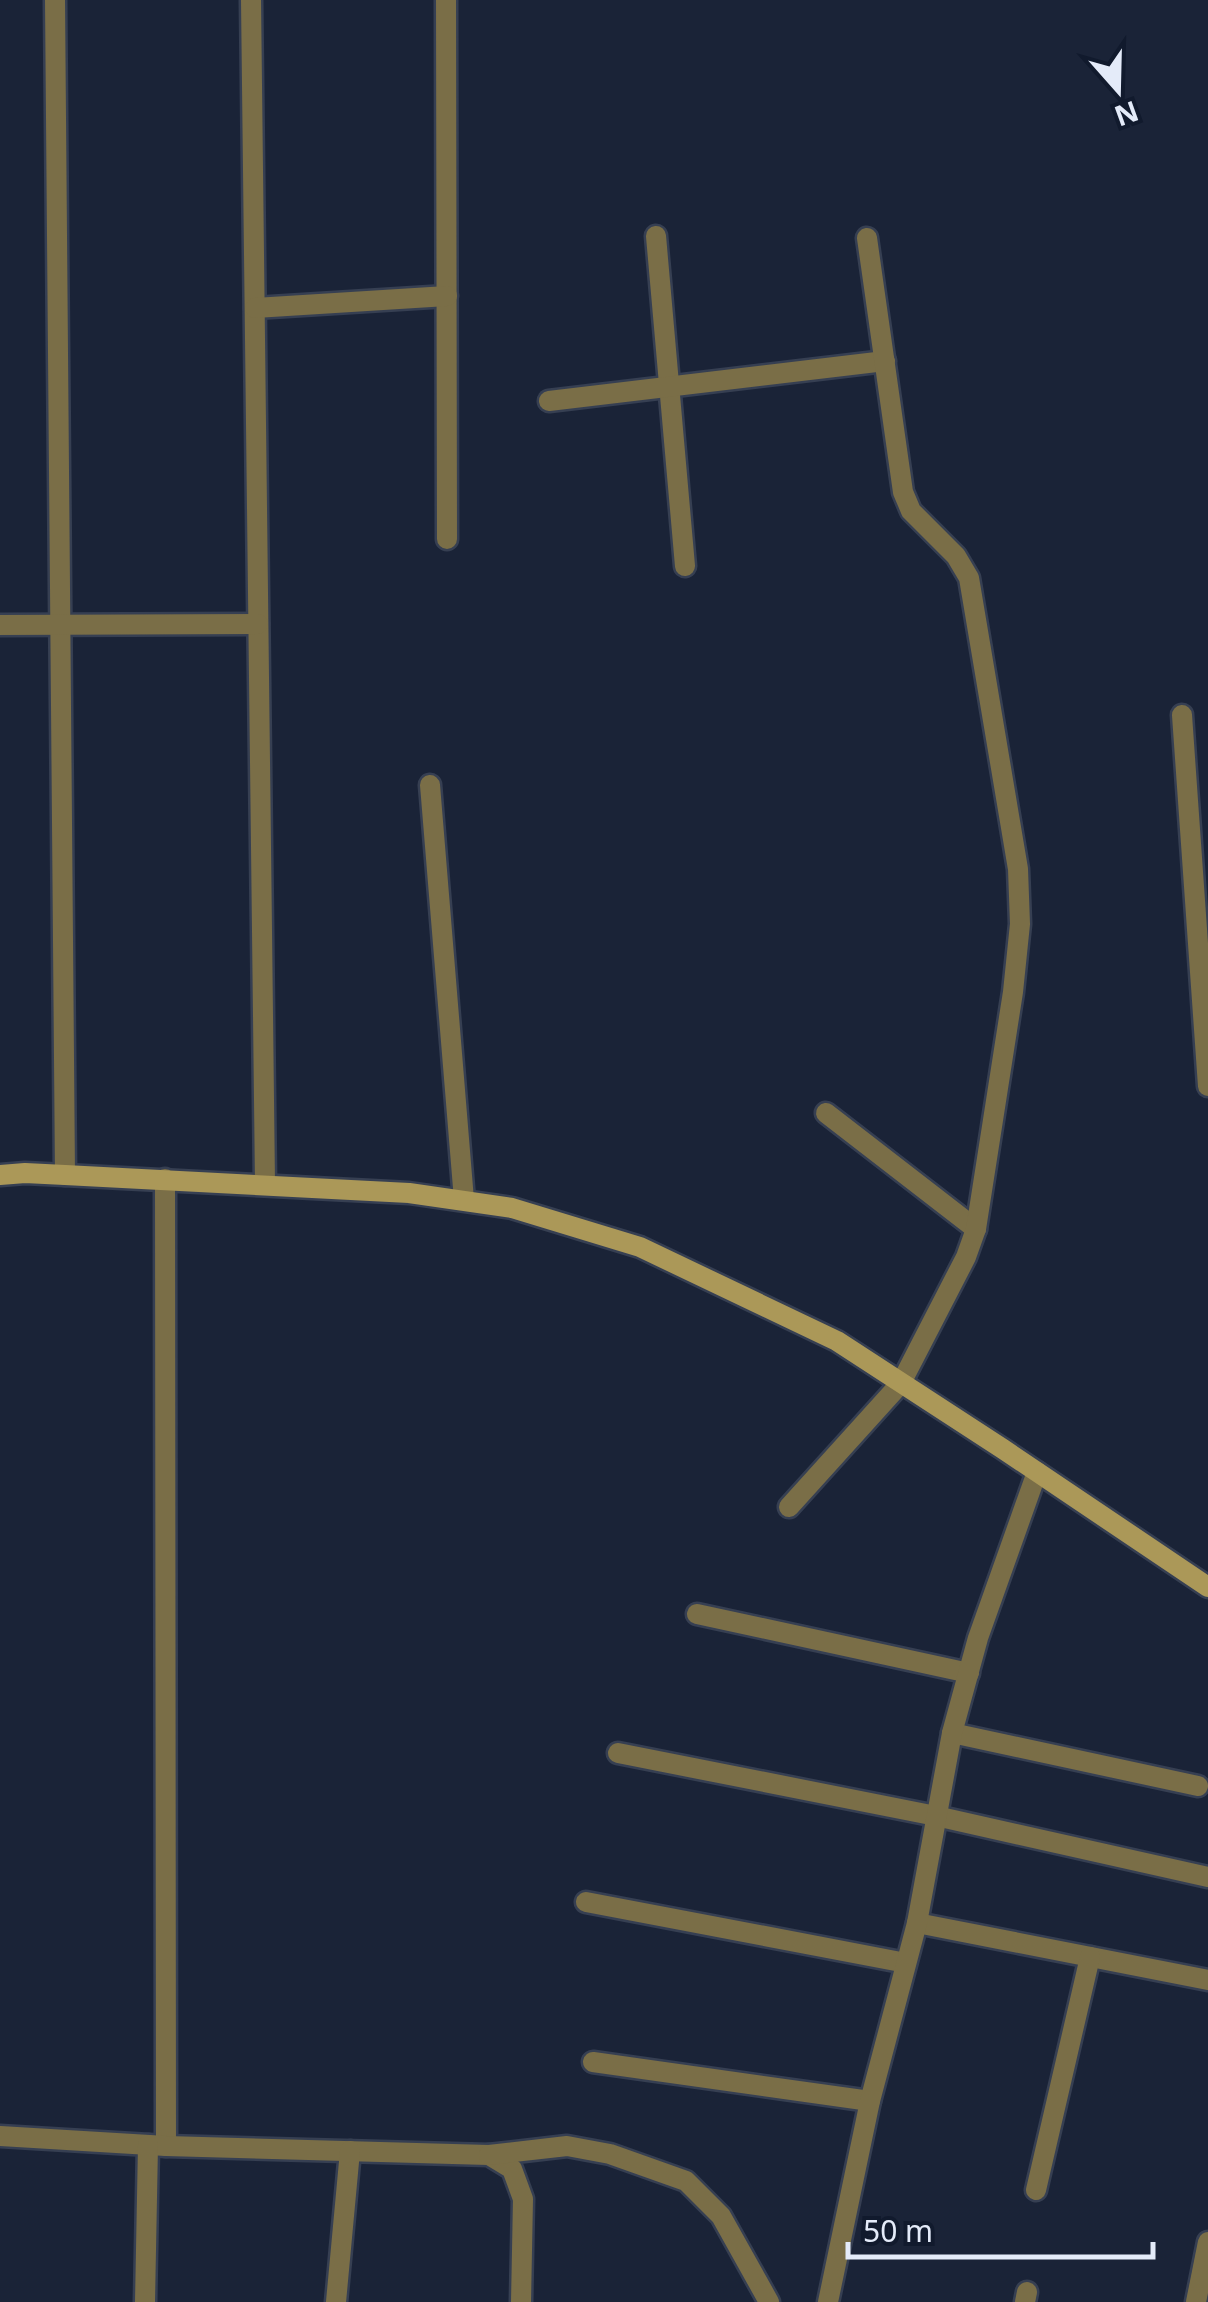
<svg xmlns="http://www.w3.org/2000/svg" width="1208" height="2302" font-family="'Noto Sans',sans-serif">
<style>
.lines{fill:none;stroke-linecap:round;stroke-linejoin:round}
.street-casing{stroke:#363f52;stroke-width:25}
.secondary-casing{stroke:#363f52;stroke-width:25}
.street{stroke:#7a6e47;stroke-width:20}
.secondary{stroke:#ab9858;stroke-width:20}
</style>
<rect width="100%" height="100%" fill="#1a2337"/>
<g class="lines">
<defs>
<g id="street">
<path d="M55,0L65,1175"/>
<path d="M251,0L265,1184"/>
<path d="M446,0L447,539"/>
<path d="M656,236L685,566"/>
<path d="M255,308L447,296"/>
<path d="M549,401L885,361"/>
<path d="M0,625L258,624"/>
<path d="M1182,715L1208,1086"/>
<path d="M430,785L464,1200"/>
<path d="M826,1113L976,1229"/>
<path d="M165,1179L166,2146"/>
<path d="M789,1507L901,1383L966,1257L976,1229L1013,992L1020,924L1018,869L969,578L956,556L911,511L903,492L867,238"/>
<path d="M697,1614L969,1673"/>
<path d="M952,1733L1198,1786"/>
<path d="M618,1753L936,1816L1208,1877"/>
<path d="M586,1902L906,1963"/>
<path d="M917,1923L1208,1980"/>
<path d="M593,2062L870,2101"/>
<path d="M0,2136L166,2146L489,2155L512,2169L523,2199L521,2302"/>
<path d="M489,2155L567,2146L610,2154L686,2181L721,2216L769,2302"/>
<path d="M1036,2190L1090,1957"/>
<path d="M145,2302L148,2145"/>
<path d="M336,2302L350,2151"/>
<path d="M828,2302L870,2101L917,1923L952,1733L978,1638L1037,1472"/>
<path d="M1025,2302L1027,2292"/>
<path d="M1196,2302L1208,2242"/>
</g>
<path id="secondary" d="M0,1175L25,1173L65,1175L409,1193L512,1208L640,1247L837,1341L1003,1449L1208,1587"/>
</defs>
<use href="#street" class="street-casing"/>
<use href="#secondary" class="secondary-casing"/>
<use href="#street" class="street"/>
<use href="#secondary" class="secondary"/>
</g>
<g transform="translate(1118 90) rotate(160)" stroke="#111a2d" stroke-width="8" paint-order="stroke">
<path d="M0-8L18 38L0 25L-18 38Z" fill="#e4ebf9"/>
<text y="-15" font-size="28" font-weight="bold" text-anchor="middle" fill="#e4ebf9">N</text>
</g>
<path d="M848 2242v15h305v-15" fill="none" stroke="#e4ebf9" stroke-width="5"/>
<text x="863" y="2242" font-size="30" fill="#e4ebf9" stroke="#111a2d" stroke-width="8" paint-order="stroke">50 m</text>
</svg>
